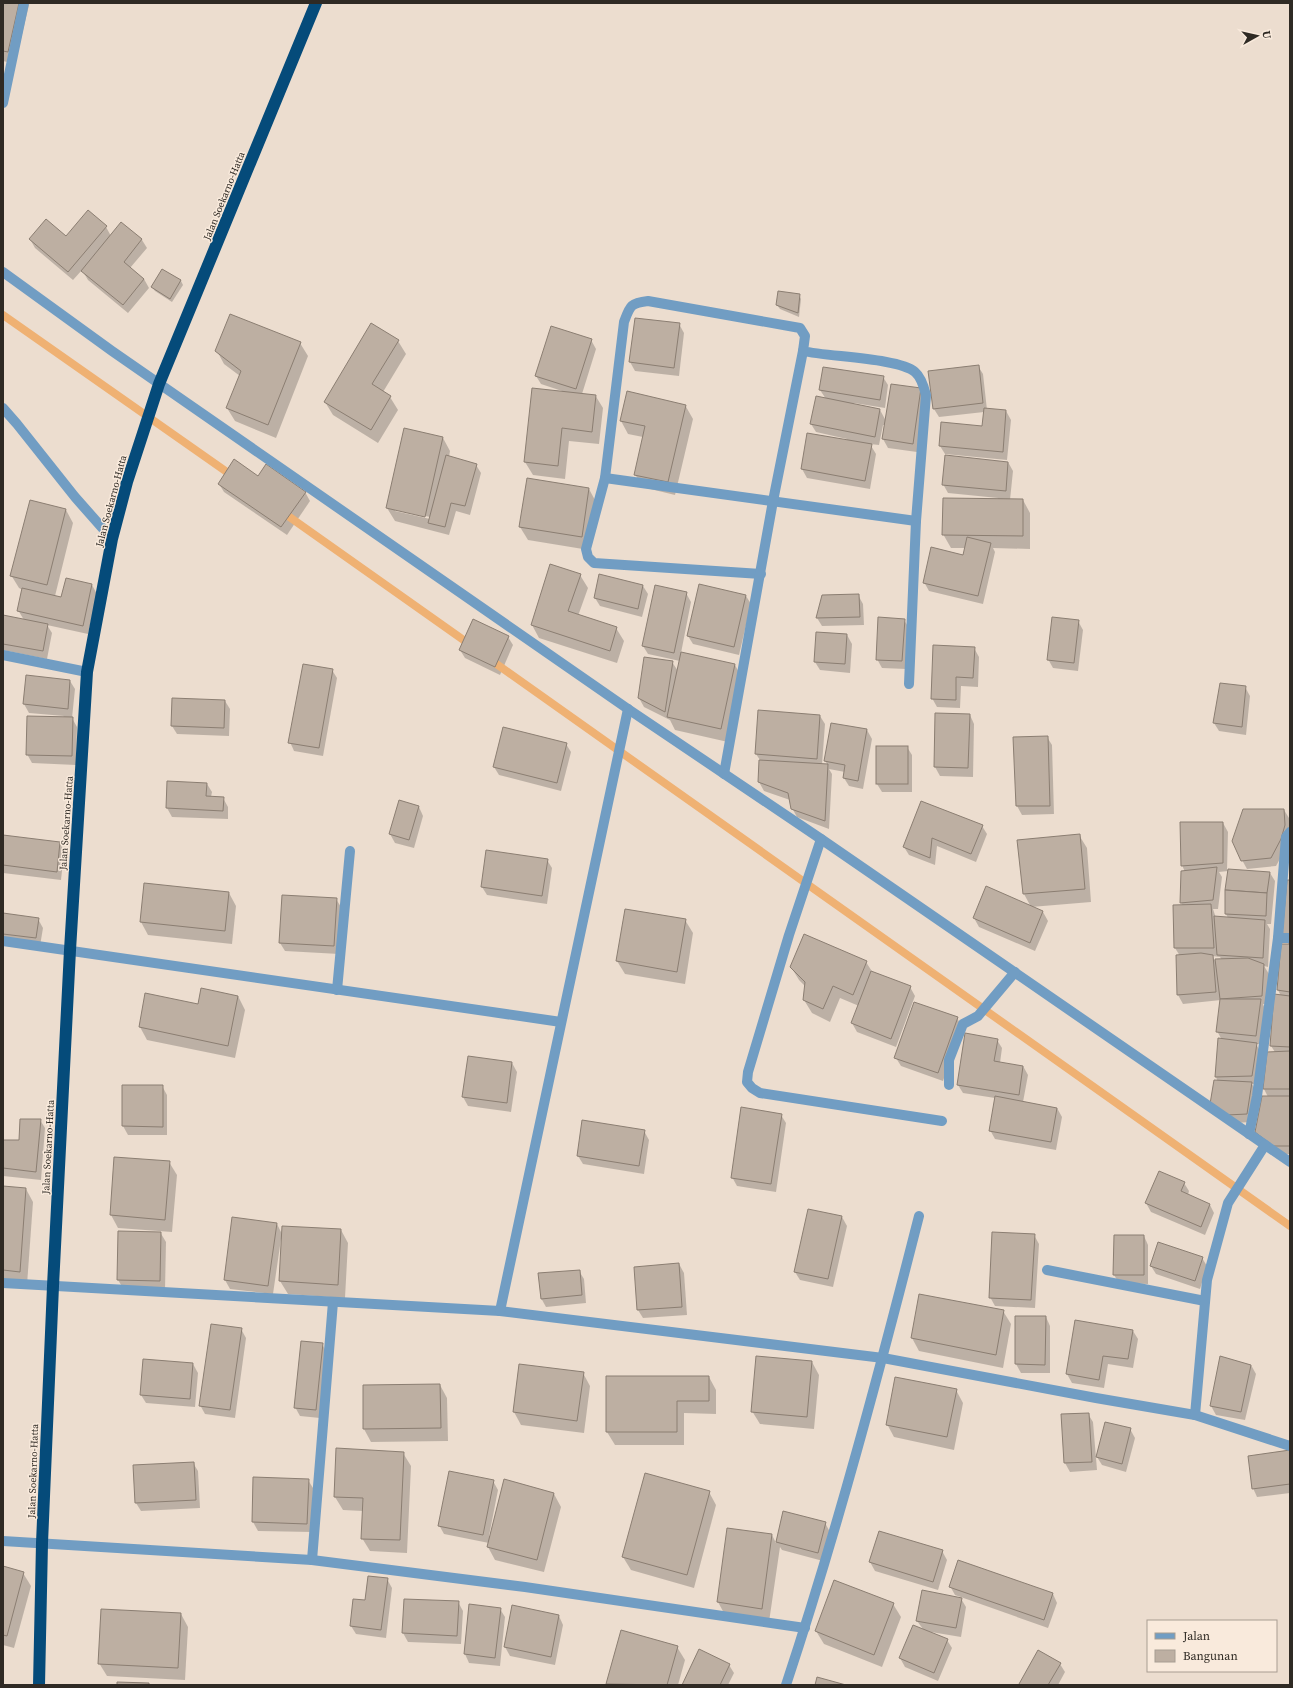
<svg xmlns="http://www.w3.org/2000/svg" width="1293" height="1688" font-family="'Source Serif 4',serif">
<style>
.shadow{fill:#0003;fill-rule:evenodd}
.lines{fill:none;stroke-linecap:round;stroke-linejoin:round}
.stream{stroke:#efb173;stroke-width:8}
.building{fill:#bdafa2;stroke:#8b7e72}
.street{stroke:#719dc3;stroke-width:10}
.highway{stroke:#054b7a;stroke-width:12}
.labels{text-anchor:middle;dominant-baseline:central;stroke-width:3;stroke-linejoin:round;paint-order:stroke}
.street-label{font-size:10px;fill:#2f2a24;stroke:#f9eadc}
</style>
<rect width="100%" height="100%" fill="#ecddcf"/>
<g class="shadow">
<path d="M3,3H28L29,5L15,64L3,61Z"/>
<path d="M121,224L142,240L147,248L130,268L144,279L149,288L128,313L88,280L82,270L73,280L35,248L30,239L66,238L106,227L111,236Z"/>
<path d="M162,270L181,281L183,285L172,302L155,291L152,287Z"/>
<path d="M799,295L801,299L799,317L780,309L777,305Z"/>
<path d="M679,324L684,333L679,376L635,371L630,362Z"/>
<path d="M591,340L596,349L582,394L595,395L603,408L599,444L569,441L565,479L533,475L525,462L562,391L541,384L536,376Z"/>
<path d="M398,341L406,354L383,392L390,397L398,410L378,443L333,415L325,402Z"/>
<path d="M300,343L308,356L276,438L235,421L227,408L240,376L224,364L217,351Z"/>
<path d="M978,366L983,374L987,410L1006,411L1011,420L1007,460L945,454L940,446L983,427L984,412L939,417L934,409Z"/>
<path d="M883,377L888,385L885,408L854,403L853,405L880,410L886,421L921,389L926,398L917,452L888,448L883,439L885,425H883L879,445L870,444L876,454L870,489L807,478L802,469L846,441L847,439L816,432L811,424L826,399L820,390Z"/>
<path d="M685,405L693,419L675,495L642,487L635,474L643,437L628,434L621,421Z"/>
<path d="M405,429L443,438L450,451L449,457L476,465L481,473L470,515L456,511L449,535L395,521L387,508ZM395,509L430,517V519L395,511Z"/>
<path d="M1008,462L1013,471L1010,500H1023L1030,513V549L993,548L995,552L983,604L929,591L924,582L964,556L966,548H951L943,534L997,500L998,498L948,493L943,484Z"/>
<path d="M258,477L305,492L310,501L287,535L224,492L219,484Z"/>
<path d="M589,489L596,502L589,550L528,540L520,527Z"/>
<path d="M66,510L73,523L55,596L62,598L92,585L97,594L88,634L47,625L52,633L47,659L3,650V620H24L18,610L23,590L19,588L11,575Z"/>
<path d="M580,575L588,588L578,616L616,628L624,641L617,663L539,638L532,625Z"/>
<path d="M643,586L648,594L642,617L600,606L595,598Z"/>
<path d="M686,593L691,602L681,653L735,665L742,678L728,742L675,730L670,720L644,707L639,698L672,662L678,671L680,661L648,654L643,646Z"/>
<path d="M858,595L863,604L864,625L822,626L817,618Z"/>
<path d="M746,596L751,604L739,655L693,644L688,636Z"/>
<path d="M904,620L909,628L906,669L882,668L877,659Z"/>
<path d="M1078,621L1083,630L1078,671L1053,668L1048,659Z"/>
<path d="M847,635L852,644L850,673L820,670L815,662Z"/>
<path d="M508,637L513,645L500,675L465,658L460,650Z"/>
<path d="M974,648L979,657L978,687L961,686L960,708L937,707L932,698Z"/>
<path d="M332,670L337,678L323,756L294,751L290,742Z"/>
<path d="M27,676L70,681L75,689L72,718L77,727L76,765L32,763L27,754L64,716L29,713L24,704Z"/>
<path d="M1245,687L1250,696L1246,735L1219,731L1214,723Z"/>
<path d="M225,701L230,709L229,736L177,734L172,726Z"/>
<path d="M936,714L970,715L974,724L973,777L940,776L935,767Z"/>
<path d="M820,716L825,724L822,765H828L825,761L867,730L872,739L863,789L849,786L844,778L845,772L829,769L832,774L829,829L797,817L792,808L790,800L764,791L759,782L760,760L756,754Z"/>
<path d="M1047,737L1052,745L1054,814L1022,815L1017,806L1014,738Z"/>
<path d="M566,744L571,752L561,791L499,775L494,767Z"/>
<path d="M907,747L912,755V792H882L877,784Z"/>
<path d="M207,784L212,792L211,797L223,798L228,807V819L172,817L167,808Z"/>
<path d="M399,801L419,807L423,816L414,848L395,843L390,834Z"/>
<path d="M921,802L982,826L987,834L976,862L937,846L935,865L909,855L904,847Z"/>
<path d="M1284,810L1289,818L1290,834L1286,848L1276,866L1247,869L1242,860Z"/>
<path d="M1223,823L1228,832L1227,870L1270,873L1275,881L1271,924H1267L1270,929L1268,967L1264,966L1269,974L1267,1004H1263L1265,1009L1261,1044H1256L1261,1053L1257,1084H1252L1256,1091L1252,1122L1233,1123L1216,1077L1222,1040L1217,1031L1221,1000L1183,1004L1178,995L1177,956H1180L1175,948L1183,906L1181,903L1185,872L1182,865ZM1228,871L1226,914L1228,918H1216L1213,909H1218L1222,877L1219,872ZM1212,956L1220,957L1222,960H1214Z"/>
<path d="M1079,835L1087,848L1091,902L1031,907L1043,912L1048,921L1035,951L979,927L974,918L1031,907L1024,894L1018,841Z"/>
<path d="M3,836L60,843L64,852L61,880L3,873Z"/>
<path d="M547,860L552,868L547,904L487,895L482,887Z"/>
<path d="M1290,881V1154H1279L1261,1140L1268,1097L1264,1089L1268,1053L1275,1052L1271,1046L1275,995L1281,996L1278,990L1282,945H1289L1282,932Z"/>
<path d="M229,893L236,906L232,944L148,935L141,922Z"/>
<path d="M336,899L341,907L339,954L285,951L280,943Z"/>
<path d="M3,914L38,919L43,928L40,946L3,942Z"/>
<path d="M685,920L693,933L685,984L625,974L617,961Z"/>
<path d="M866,962L873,973L910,987L915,996L896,1047L857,1032L852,1023L859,1006L840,998L830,1022L812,1013L804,1000L806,987L799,980L791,967Z"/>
<path d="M238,996L245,1010L235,1058L147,1040L140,1027L199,1005Z"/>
<path d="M957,1018L962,1027L943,1081L901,1066L896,1058Z"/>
<path d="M997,1040L1002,1048L1000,1063L1023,1066L1028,1075L1023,1102L1057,1108L1062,1117L1056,1150L995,1139L990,1130L995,1098L963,1093L958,1085Z"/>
<path d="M512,1063L517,1072L511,1112L468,1106L463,1097Z"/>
<path d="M162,1086L167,1095V1135H128L123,1126Z"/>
<path d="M781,1115L786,1123L776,1192L737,1186L732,1177Z"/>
<path d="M40,1120L45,1128L41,1180L3,1176V1141H20Z"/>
<path d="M644,1131L649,1140L644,1174L583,1164L578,1156Z"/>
<path d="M115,1158L169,1162L177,1175L172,1232L118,1228L111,1215Z"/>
<path d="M1184,1183L1189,1191L1188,1195L1210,1205L1214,1213L1205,1235L1151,1212L1146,1203Z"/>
<path d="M3,1187L26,1189L33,1202L27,1285L3,1283Z"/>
<path d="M842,1217L847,1226L833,1287L800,1280L795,1272Z"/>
<path d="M277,1224L282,1234L341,1230L348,1243L345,1298L288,1294L280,1281L282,1239H281L273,1294L230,1289L225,1280Z"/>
<path d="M160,1232L166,1242L165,1290L123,1288L118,1280Z"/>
<path d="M1034,1235L1039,1244L1035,1308L995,1306L990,1297Z"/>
<path d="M1144,1236L1148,1245V1284L1119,1283L1114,1275Z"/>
<path d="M1202,1258L1207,1266L1200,1289L1156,1274L1151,1266Z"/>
<path d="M679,1264L684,1273L687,1315L643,1318L638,1310Z"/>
<path d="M579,1271L584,1279L586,1303L546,1307L541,1298Z"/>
<path d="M1003,1311L1011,1324L1003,1368L919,1351L912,1338Z"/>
<path d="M1016,1317H1046L1050,1326V1373H1021L1016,1364Z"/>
<path d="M241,1329L246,1338L235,1418L205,1414L200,1405Z"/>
<path d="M1133,1331L1138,1339L1133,1368L1108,1364L1104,1388L1072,1383L1067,1374Z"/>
<path d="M322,1344L327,1353L320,1418L300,1416L295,1407Z"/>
<path d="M1220,1357L1251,1365L1256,1374L1245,1420L1216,1415L1211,1406Z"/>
<path d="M812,1362L819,1375L814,1429L760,1424L752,1411Z"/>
<path d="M193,1364L198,1373L195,1407L146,1403L141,1395Z"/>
<path d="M583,1373L590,1386L584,1433L521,1425L514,1412Z"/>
<path d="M709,1377L716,1390V1414L684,1413V1445H615L607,1432Z"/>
<path d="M440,1385L447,1398L448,1441L371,1442L364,1429Z"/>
<path d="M956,1390L963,1403L954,1450L894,1437L887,1424Z"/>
<path d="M1088,1414L1093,1422L1097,1470L1070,1472L1065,1463L1062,1415Z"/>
<path d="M1130,1429L1135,1438L1126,1472L1102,1465L1097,1457Z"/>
<path d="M1290,1451V1493L1257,1497L1253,1488Z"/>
<path d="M403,1453L411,1466L407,1553L370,1551L362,1538L363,1511L343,1510L335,1497Z"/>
<path d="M193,1463L198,1471L200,1508L141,1511L136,1503Z"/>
<path d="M308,1480L313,1488L312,1532L258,1531L253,1522Z"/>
<path d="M493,1481L498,1490L489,1536H491L505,1481L554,1494L561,1507L544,1572L495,1560L488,1547L489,1543L444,1534L439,1525Z"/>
<path d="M709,1492L716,1505L694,1588L631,1570L623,1557Z"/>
<path d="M784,1512L825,1523L830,1532L823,1561L782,1550L780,1547L769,1622L725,1615L718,1602L728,1529L772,1535L776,1543Z"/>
<path d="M942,1551L947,1560L938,1590L875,1571L870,1562Z"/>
<path d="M3,1567L23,1573L31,1586L14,1648L3,1645Z"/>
<path d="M387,1579L392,1588L386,1638L356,1634L351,1626L366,1601Z"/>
<path d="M950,1586L1053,1594L1057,1603L1048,1628L955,1595Z"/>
<path d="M960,1597L966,1607L961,1637L925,1631L947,1640L952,1648L938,1681L905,1667L900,1658L923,1629L917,1621Z"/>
<path d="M458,1602L463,1611L461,1644L408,1642L403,1633Z"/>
<path d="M893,1604L901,1617L882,1667L824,1644L816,1631Z"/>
<path d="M470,1605L500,1609L505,1617L500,1666L469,1663L465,1654Z"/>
<path d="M181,1614L188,1627L185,1680L107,1676L99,1663Z"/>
<path d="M559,1616L563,1625L555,1665L510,1656L505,1647Z"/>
<path d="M622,1631L677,1647L685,1660L678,1685H608Z"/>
<path d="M1060,1664L1065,1672L1058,1685H1020Z"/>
<path d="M729,1665L734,1673L728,1685H683Z"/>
</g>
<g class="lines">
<g class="stream">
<path d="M3,315L234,477"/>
<path d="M281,511L472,646"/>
<path d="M488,658L1290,1226"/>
</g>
</g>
<g class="building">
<path d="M3,3H19L8,52L3,51Z"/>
<path d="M88,210L107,226L68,272L29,239L46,219L66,236Z"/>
<path d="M121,222L142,239L124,262L144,279L123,305L81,271Z"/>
<path d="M162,269L181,280L170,299L151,287Z"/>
<path d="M778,291L800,294L798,313L776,305Z"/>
<path d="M230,314L301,342L268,425L226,408L241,371L215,351Z"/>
<path d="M635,318L680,323L674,368L629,362Z"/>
<path d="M371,323L399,340L372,384L391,396L371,430L324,402Z"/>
<path d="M551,326L592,339L576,389L535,376Z"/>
<path d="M979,365L983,403L933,409L928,371Z"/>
<path d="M823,367L884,376L880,400L819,390Z"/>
<path d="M891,384L921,388L913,444L882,439Z"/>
<path d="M532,388L596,395L592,432L562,428L558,466L524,462Z"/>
<path d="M627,391L686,405L668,482L634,475L645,426L620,421Z"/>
<path d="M816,396L880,409L875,437L810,424Z"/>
<path d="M984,408L1006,410L1003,452L939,446L941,422L982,426Z"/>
<path d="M404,428L443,437L425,517L386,508Z"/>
<path d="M807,433L872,444L865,481L801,469Z"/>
<path d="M446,455L477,464L465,506L451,503L445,527L428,523Z"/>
<path d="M945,455L1008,462L1006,491L942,485Z"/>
<path d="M234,459L258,476L266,464L306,492L281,527L218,484Z"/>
<path d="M527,478L589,488L582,537L519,527Z"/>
<path d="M943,498L1023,499V536L942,535Z"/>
<path d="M30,500L66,509L47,585L10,576Z"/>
<path d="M967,537L991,543L978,596L923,583L931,547L963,555Z"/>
<path d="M550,564L581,574L568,611L617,627L610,651L531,625Z"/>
<path d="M599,574L643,585L638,609L594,598Z"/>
<path d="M66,578L92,584L83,626L17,611L22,588L61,597Z"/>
<path d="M699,584L746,595L734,647L687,636Z"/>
<path d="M655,585L687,592L674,653L642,646Z"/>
<path d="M859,594L860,617L816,618L822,595Z"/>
<path d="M3,615L48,624L43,651L3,644Z"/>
<path d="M878,617L905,619L902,661L876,660Z"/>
<path d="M1052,617L1079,620L1074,663L1047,660Z"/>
<path d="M473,619L509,636L495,667L459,650Z"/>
<path d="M816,632L847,634L845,664L814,662Z"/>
<path d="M933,645L975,647L973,678L956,677V700L931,699Z"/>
<path d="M681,652L735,664L721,729L667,717Z"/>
<path d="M644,657L673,661L665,712L638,698Z"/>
<path d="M303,664L333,669L319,748L288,743Z"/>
<path d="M26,675L70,680L68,709L23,704Z"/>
<path d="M1220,683L1246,686L1242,727L1213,723Z"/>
<path d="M172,698L225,700L224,728L171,726Z"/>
<path d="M758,710L820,715L817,759L755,754Z"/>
<path d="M935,713L970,714L968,768L934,767Z"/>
<path d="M27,716L73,717L72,756L26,755Z"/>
<path d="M831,723L867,729L858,781L843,778L845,765L824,761Z"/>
<path d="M503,727L567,743L557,783L493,767Z"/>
<path d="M1048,736L1050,806H1016L1013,737Z"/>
<rect x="876" y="746" width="32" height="38"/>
<path d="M759,760L828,764L825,821L791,809L788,793L758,782Z"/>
<path d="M167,781L207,783L206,796L224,797L223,811L166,808Z"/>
<path d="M399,800L419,806L409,840L389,834Z"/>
<path d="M921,801L983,825L971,854L932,838L930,858L903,847Z"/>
<path d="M1243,809H1284L1285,825L1281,839L1271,858L1241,861L1232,841Z"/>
<path d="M1180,822H1223V863L1181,866Z"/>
<path d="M1080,834L1085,889L1023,894L1017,840Z"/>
<path d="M3,835L60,842L57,872L3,865Z"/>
<path d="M486,850L548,859L542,896L481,887Z"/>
<path d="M1217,867L1213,900L1180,903L1181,871Z"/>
<path d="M1228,869L1270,872L1267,893L1225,890Z"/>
<path d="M1287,880H1290V935H1282Z"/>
<path d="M144,883L229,892L225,931L140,922Z"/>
<path d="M986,886L1043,911L1030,943L973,918Z"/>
<path d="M1225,890L1267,893L1266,916L1225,914Z"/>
<path d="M282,895L337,898L334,946L279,943Z"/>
<path d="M1211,904L1214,948H1174L1173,905Z"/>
<path d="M625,909L686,919L677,972L616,961Z"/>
<path d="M3,913L39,918L36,938L3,934Z"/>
<path d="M1214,916L1265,920L1263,958L1217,955Z"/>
<path d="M804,934L867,961L853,995L833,986L823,1009L803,1000L805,982L790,967Z"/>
<path d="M1281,944H1290V992L1277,990Z"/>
<path d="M1201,953L1213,955L1216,992L1177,995L1176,955Z"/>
<path d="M1248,958L1264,964L1262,996L1220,999L1215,959Z"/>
<path d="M871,971L911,986L891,1039L851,1023Z"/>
<path d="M201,988L238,996L228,1046L139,1027L145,993L198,1004Z"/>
<path d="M1274,994L1290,996V1047L1270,1046Z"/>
<path d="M1220,999H1261L1256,1036L1216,1032Z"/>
<path d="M914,1002L958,1017L938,1073L894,1058Z"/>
<path d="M965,1033L998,1039L994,1061L1023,1066L1019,1095L957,1085Z"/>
<path d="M1218,1038L1257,1043L1252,1076L1215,1077Z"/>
<path d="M1290,1051V1089H1263L1267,1052Z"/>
<path d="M468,1056L512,1062L507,1103L462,1097Z"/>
<path d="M1214,1080L1252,1082L1247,1114L1227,1115L1210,1104Z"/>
<path d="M122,1085H163V1127L122,1126Z"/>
<path d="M995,1096L1057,1108L1051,1142L989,1131Z"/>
<path d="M1262,1096H1290V1146H1273L1255,1132Z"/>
<path d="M741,1107L782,1114L771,1184L731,1178Z"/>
<path d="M20,1119H41L36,1172L3,1168V1140H19Z"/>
<path d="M582,1120L645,1130L639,1166L577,1156Z"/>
<path d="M114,1157L170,1161L165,1220L110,1215Z"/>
<path d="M1159,1171L1185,1182L1181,1191L1210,1204L1201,1227L1145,1203Z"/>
<path d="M3,1186L26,1188L20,1272L3,1270Z"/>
<path d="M808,1209L842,1216L828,1279L794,1272Z"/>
<path d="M232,1217L277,1223L268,1286L224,1280Z"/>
<path d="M282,1226L341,1229L338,1285L279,1281Z"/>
<path d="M118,1231L161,1232L160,1281L117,1280Z"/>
<path d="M992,1232L1035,1234L1031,1300L989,1298Z"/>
<path d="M1114,1235H1144V1275H1113Z"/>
<path d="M1158,1242L1203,1257L1195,1281L1150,1266Z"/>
<path d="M679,1263L682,1307L637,1310L634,1267Z"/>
<path d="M580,1270L582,1295L541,1299L538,1273Z"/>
<path d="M919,1294L1004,1310L996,1355L911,1338Z"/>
<path d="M1015,1316H1046L1045,1365L1015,1364Z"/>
<path d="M1075,1320L1133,1330L1128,1359L1103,1356L1099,1380L1066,1374Z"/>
<path d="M211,1324L242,1328L230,1410L199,1406Z"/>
<path d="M301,1341L323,1343L316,1410L294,1408Z"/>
<path d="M756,1356L812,1361L807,1417L751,1412Z"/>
<path d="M1220,1356L1251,1365L1241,1412L1210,1406Z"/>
<path d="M143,1359L193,1363L190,1399L140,1395Z"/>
<path d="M519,1364L584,1372L577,1421L513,1412Z"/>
<path d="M606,1376H709V1401H677V1432H606Z"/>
<path d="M895,1377L957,1389L947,1437L886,1425Z"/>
<path d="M440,1384L441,1428L363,1429V1385Z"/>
<path d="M1089,1413L1092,1462L1064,1463L1061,1414Z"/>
<path d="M1105,1422L1131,1428L1122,1464L1096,1457Z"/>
<path d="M336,1448L404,1452L400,1540L361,1539L363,1498L334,1497Z"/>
<path d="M1290,1450V1484L1252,1489L1248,1456Z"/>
<path d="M194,1462L196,1500L135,1503L133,1465Z"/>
<path d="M449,1471L494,1480L483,1535L438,1526Z"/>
<path d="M645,1473L710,1491L687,1575L622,1557Z"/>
<path d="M253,1477L309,1479L307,1524L252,1522Z"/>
<path d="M504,1479L554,1493L537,1560L487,1547Z"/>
<path d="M783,1511L826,1522L818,1553L776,1542Z"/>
<path d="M727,1528L772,1534L762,1609L717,1602Z"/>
<path d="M879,1531L943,1550L933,1582L869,1562Z"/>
<path d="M958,1560L1053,1593L1044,1620L949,1587Z"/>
<path d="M3,1566L24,1572L7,1636L3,1635Z"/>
<path d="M368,1576L388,1578L381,1630L350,1626L353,1599L365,1600Z"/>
<path d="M834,1580L894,1603L874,1655L815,1631Z"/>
<path d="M922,1590L962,1598L956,1628L916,1621Z"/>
<path d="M404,1599L459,1601L457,1636L402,1633Z"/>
<path d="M469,1604L501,1608L495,1658L464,1654Z"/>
<path d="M512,1605L559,1615L551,1657L504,1647Z"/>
<path d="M101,1609L181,1613L178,1668L98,1664Z"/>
<path d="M913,1625L948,1639L934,1673L899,1658Z"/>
<path d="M621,1630L678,1646L667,1685L606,1684Z"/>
<path d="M699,1649L730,1664L720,1685H682Z"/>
<path d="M1038,1650L1061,1663L1048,1685H1020L1019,1684Z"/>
<path d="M817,1677L846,1685H815Z"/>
<path d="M117,1682L149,1683V1685H117Z"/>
</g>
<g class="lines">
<g class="street">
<path d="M3,103L24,3"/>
<path d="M3,272L112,351L628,709L821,839L1290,1162"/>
<path d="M3,408L17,424L75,497L112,539"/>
<path d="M605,478L916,521"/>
<path d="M761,574L594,563L588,557L586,549L605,478L624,322C630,306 630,303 648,301L800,328L805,336L803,351C829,357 899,358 915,372C921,377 924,387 926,395L916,521L909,684"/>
<path d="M3,655L87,672"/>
<path d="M724,774L773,501L803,351"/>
<path d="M821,839L789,935L748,1072L747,1082L752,1088L760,1093L942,1121"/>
<path d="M1278,938H1290"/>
<path d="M3,941L561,1022"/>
<path d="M337,990L350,851"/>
<path d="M949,1085V1060L963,1024L978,1016L1015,972"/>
<path d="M1249,1134L1257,1096L1278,938L1286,837L1290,832"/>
<path d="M1047,1270L1205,1301"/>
<path d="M3,1283L500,1311L883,1358L1096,1398L1195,1415L1290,1446"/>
<path d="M500,1311L628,709"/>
<path d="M1195,1415L1207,1280L1228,1203L1265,1145"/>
<path d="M3,1541L312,1560L525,1587L805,1628"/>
<path d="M312,1560L333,1302"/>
<path d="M786,1685C837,1531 879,1373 919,1216"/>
</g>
<path class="highway" d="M39,1685L42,1543L53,1286L70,950L87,672L112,539L127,482L159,384L316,3"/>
</g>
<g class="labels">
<g class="street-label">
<text transform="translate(224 196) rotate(-68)">Jalan Soekarno-Hatta</text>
<text transform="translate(111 501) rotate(-75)">Jalan Soekarno-Hatta</text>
<text transform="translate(66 823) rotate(-86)">Jalan Soekarno-Hatta</text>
<text transform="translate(48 1147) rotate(-87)">Jalan Soekarno-Hatta</text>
<text transform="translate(33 1471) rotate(-88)">Jalan Soekarno-Hatta</text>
</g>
</g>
<rect width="1293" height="1688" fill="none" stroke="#2f2a24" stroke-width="8"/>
<rect x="1147" y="1620" width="130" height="52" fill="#f9eadc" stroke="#a89d92"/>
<rect x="1155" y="1633" width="20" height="6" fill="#719dc3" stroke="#a89d92"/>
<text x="1183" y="1640" font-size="12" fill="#2f2a24">Jalan</text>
<rect x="1155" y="1650" width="20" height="12" fill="#bdafa2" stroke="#a89d92"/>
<text x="1183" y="1660" font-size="12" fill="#2f2a24">Bangunan</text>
<g transform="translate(1257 36) rotate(82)" stroke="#f9eadc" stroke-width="3" paint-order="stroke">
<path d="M0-3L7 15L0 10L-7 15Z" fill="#2f2a24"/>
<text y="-6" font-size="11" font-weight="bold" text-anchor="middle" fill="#2f2a24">U</text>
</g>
</svg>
